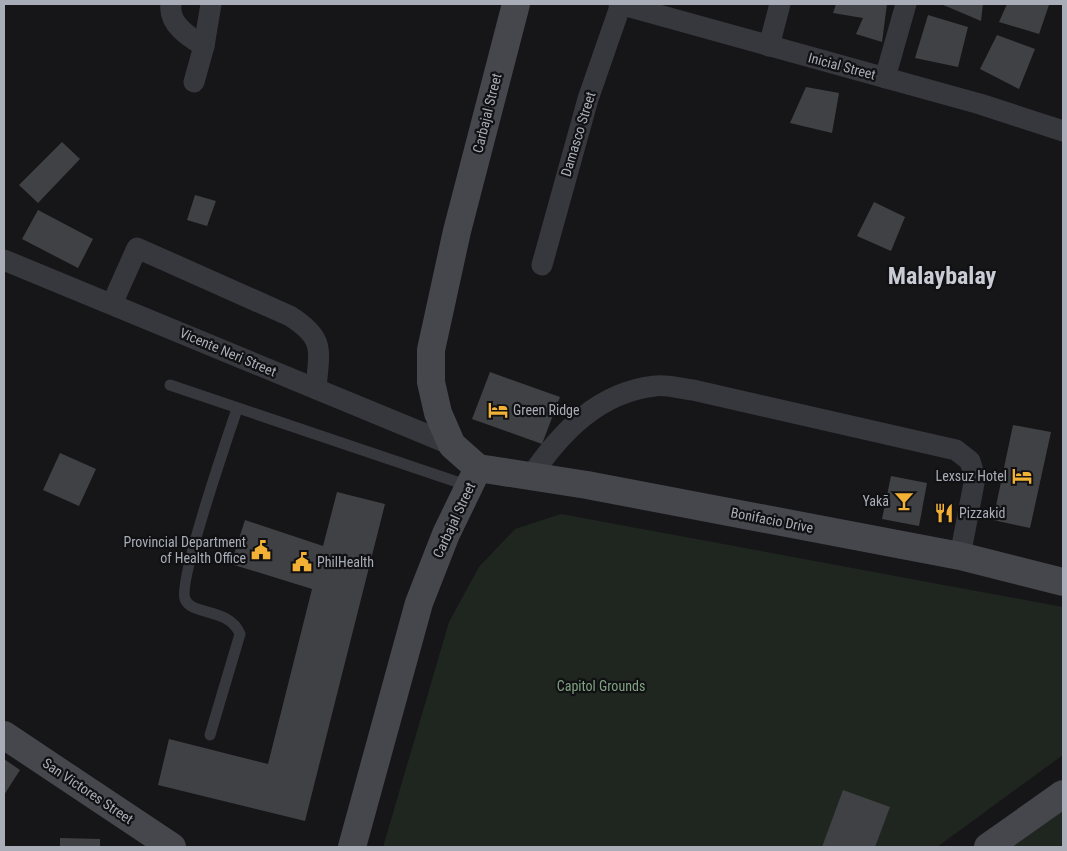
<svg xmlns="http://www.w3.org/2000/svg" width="1067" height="851" font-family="'Roboto Condensed',sans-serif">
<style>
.green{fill:#1e261f}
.building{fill:#404145}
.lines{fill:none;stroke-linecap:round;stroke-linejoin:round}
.lane{stroke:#37383d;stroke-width:11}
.street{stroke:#37383d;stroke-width:21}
.secondary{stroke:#45474d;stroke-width:28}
.labels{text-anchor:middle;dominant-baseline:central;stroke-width:4.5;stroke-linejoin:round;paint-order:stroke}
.street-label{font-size:14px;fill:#a8adb8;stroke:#111113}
.poi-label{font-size:14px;fill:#a8adb8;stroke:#111113;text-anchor:start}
.park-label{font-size:14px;fill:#7fa381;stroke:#111113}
.town-label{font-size:24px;font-weight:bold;fill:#c9ccd4;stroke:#111113}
</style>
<rect width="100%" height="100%" fill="#161618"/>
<g class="green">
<path d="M561,514L1063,607V755L937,847H383L449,622L479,567L515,529Z"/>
<path d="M1063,811V847H1011L1057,815Z"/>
</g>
<g class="building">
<path d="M836,4H887L882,42L856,34L863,18L833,13Z"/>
<path d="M941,4H983L981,21Z"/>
<path d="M1007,4L1049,5L1039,34L999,22Z"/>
<path d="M928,15L968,27L958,67L915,58Z"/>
<path d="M997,35L1035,49L1019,89L980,69Z"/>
<path d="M806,87L839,93L832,133L790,123Z"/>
<path d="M62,142L80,159L38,203L19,185Z"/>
<path d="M195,195L216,201L207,226L187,220Z"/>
<path d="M874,202L905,217L891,251L857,236Z"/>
<path d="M38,210L93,239L78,268L22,239Z"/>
<path d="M490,372L560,397L542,444L472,419Z"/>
<path d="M1013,425L1051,432L1030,528L993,520Z"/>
<path d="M60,453L96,469L79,506L43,490Z"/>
<path d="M891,476L927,483L919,526L882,519Z"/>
<path d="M337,492L385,504L305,821L158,785L169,739L268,764L312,589L231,564L245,520L323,546Z"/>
<path d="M4,759L20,770L4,795Z"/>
<path d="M843,790L890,807L875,847H822Z"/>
<path d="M60,838L100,839V847H60Z"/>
</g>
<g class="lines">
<g class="lane">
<path d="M170,385L469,486"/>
<path d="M210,735L240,634C229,607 191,616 185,599C178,581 228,436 237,409"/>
</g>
<g class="street">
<path d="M171,4C168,24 189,37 204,46"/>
<path d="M619,4L980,104L1063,131"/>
<path d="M769,46L780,4"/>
<path d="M885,78L906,4"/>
<path d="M194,82L204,46L211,4"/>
<path d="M4,260L452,445"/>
<path d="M542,265L588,99L621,4"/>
<path d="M112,304L137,248L290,316C326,339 319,350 316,389"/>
<path d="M531,476C561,432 599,392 655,386C666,384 681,389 693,390L956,450L970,461L975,478L960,556"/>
</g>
<g class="secondary">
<path d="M478,468L587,485L960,556L1063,582"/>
<path d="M478,468L452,445L438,413L431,382V350L457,231L516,4"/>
<path d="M4,735L172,847"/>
<path d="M352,847L419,603L446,534L478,468"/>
<path d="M988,847L1063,794"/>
</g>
</g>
<defs>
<symbol id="hotel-bare" viewBox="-9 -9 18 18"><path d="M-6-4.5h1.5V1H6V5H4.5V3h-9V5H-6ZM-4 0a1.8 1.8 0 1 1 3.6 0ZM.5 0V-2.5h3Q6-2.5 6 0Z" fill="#f2b134" stroke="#111113" stroke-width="2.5" paint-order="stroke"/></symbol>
<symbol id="bar-bare" viewBox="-9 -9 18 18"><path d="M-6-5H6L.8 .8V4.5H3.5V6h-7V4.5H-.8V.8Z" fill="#f2b134" stroke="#111113" stroke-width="2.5" paint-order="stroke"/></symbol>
<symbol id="restaurant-bare" viewBox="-9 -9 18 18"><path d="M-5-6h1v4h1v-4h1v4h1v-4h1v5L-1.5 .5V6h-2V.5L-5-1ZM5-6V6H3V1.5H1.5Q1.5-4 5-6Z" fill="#f2b134" stroke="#111113" stroke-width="2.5" paint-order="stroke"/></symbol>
<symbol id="civic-bare" viewBox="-9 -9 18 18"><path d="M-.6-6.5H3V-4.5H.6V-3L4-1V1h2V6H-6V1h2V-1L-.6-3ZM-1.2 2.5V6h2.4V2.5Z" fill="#f2b134" stroke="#111113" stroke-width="2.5" paint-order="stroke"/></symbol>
</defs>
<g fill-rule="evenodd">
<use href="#hotel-bare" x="484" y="396" width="28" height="28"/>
<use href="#hotel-bare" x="1008" y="462" width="28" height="28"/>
<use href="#bar-bare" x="890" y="487" width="28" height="28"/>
<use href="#restaurant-bare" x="930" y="499" width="28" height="28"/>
<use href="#civic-bare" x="247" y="536" width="28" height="28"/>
<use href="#civic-bare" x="288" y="548" width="28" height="28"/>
</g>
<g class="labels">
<g class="street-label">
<text transform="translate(842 66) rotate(15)">Inicial Street</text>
<text transform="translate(487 113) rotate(-76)">Carbajal Street</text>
<text transform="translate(578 134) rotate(-73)">Damasco Street</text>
<text transform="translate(228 352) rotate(23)">Vicente Neri Street</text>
<text transform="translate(454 520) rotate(-65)">Carbajal Street</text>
<text transform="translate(772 520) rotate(11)">Bonifacio Drive</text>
<text transform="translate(88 791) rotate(34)">San Victores Street</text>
</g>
<g class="poi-label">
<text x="513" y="410">Green Ridge</text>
<text x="1007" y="476" text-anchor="end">Lexsuz Hotel</text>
<text x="889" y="501" text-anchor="end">Yakā</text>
<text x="959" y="513">Pizzakid</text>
<text x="246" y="542" text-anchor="end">Provincial Department<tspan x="246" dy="16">of Health Office</tspan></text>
<text x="317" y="562">PhilHealth</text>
</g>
<g class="park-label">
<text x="601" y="686">Capitol Grounds</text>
</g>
<g class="town-label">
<text x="942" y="276">Malaybalay</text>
</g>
</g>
<rect width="1067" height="851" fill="none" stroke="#a8adb8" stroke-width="10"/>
</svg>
